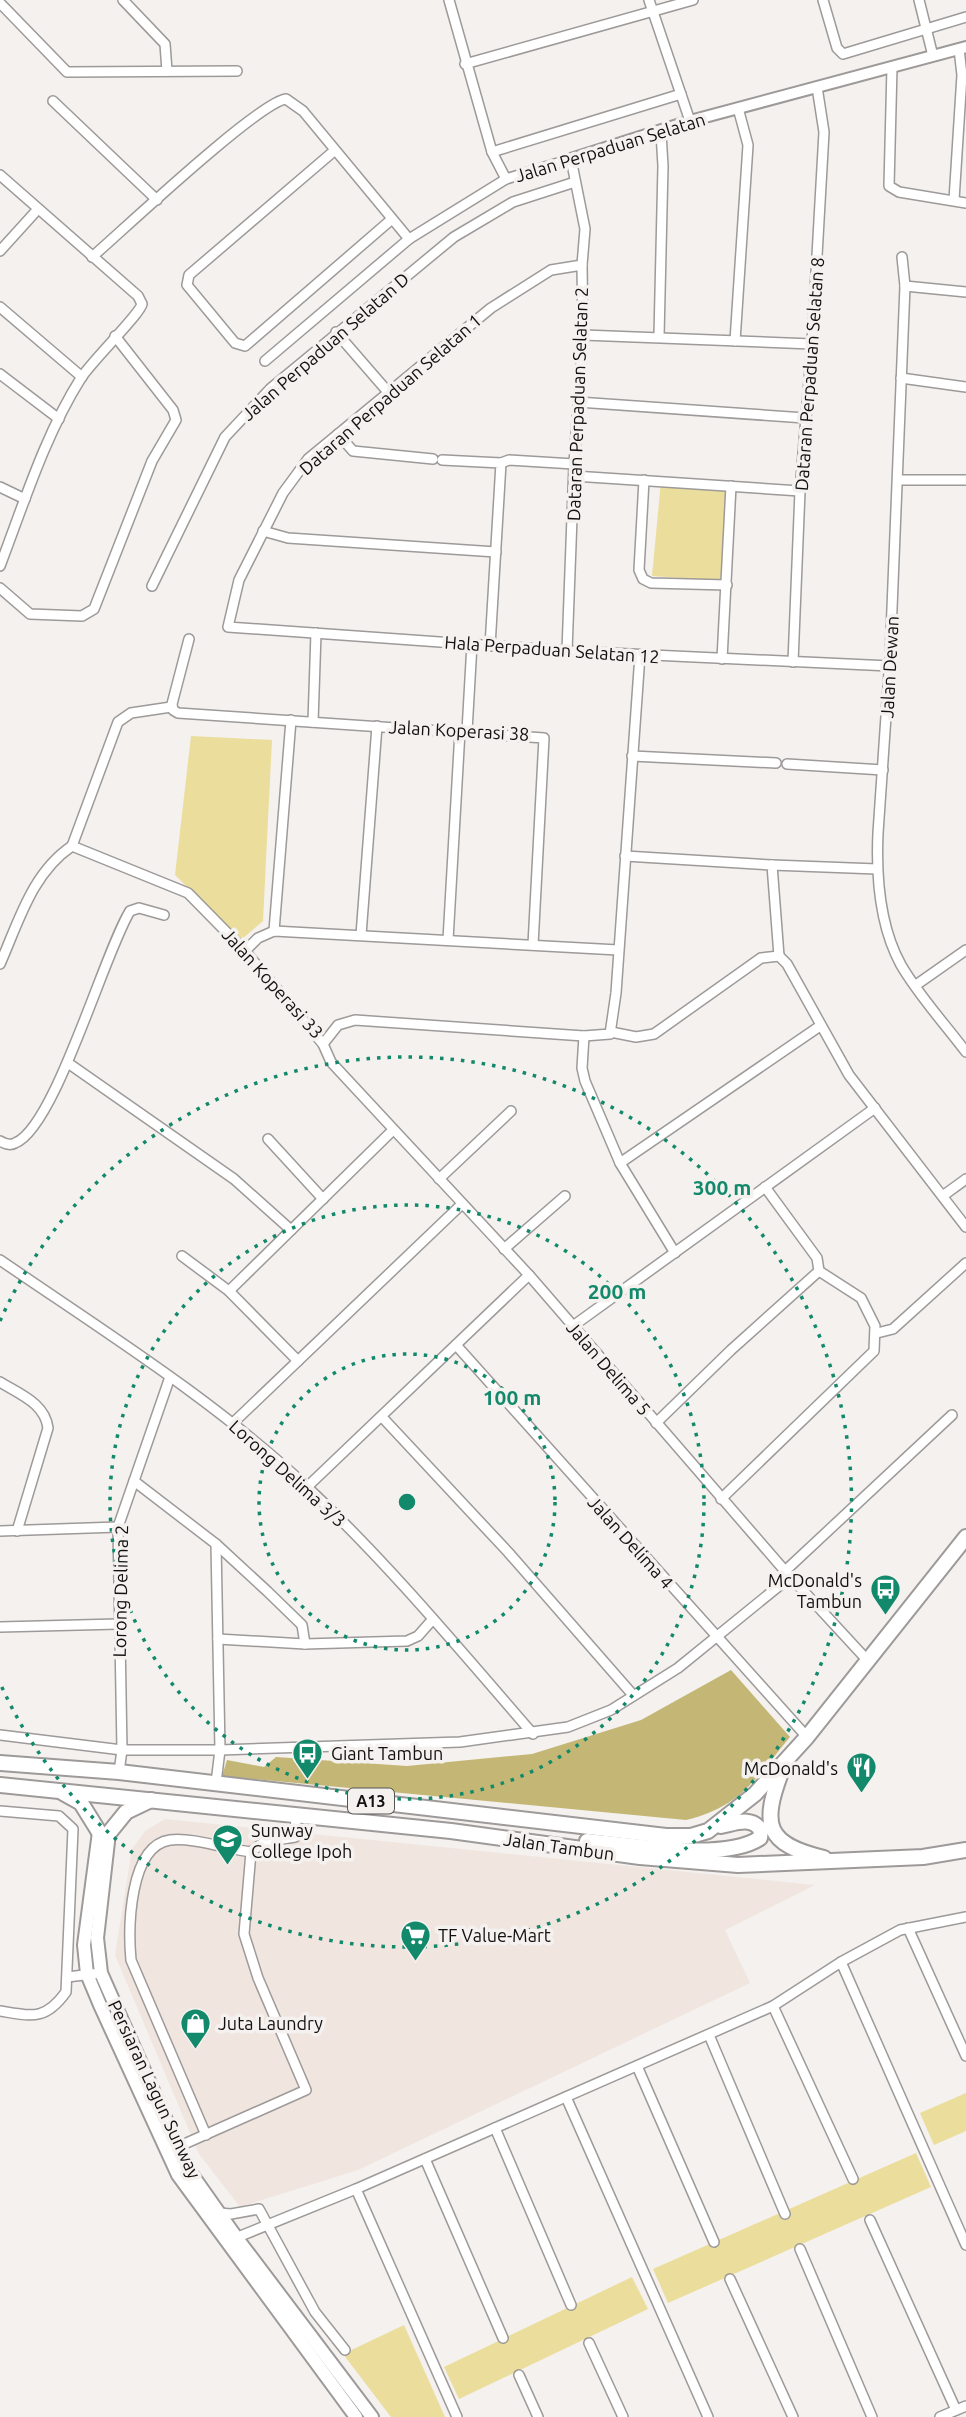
<svg xmlns="http://www.w3.org/2000/svg" width="966" height="2417" font-family="Ubuntu,sans-serif">
<style>
.built{fill:#f0e5df}
.green{fill:#ebde9c}
.forest{fill:#c4b775}
.lines{fill:none;stroke-linecap:round;stroke-linejoin:round}
.minor-casing{stroke:#9d9a99;stroke-width:12}
.tertiary-casing{stroke:#9d9a99;stroke-width:14}
.secondary-casing{stroke:#9d9a99;stroke-width:16}
.primary-casing{stroke:#9d9a99;stroke-width:18}
.minor{stroke:#fff;stroke-width:9}
.tertiary{stroke:#fff;stroke-width:10}
.secondary{stroke:#fff;stroke-width:12}
.primary{stroke:#fff;stroke-width:14}
.ring{fill:none;stroke:#11896a;stroke-width:3.5;stroke-dasharray:3.5 7}
.labels{text-anchor:middle;dominant-baseline:central;stroke-width:7;stroke-linejoin:round;paint-order:stroke}
.shield{fill:#f4f1ef;stroke:#565453;stroke-width:2}
.shield-label{font-size:16px;font-weight:bold;fill:#121110}
.street-label{font-size:18px;fill:#121110;stroke:#f4f1ef}
.poi-label{font-size:18px;fill:#121110;stroke:#f4f1ef;text-anchor:start}
.centre{fill:#11896a;stroke:#f4f1ef;stroke-width:3.5}
.ring-label{font-size:21px;text-anchor:middle;font-weight:bold;fill:#11896a;stroke:#f4f1ef;stroke-width:7;stroke-linejoin:round;paint-order:stroke}
</style>
<rect width="100%" height="100%" fill="#f4f1ef"/>
<path class="built" d="M165,1819L815,1885L725,1930L750,1983L358,2170L240,2207L199,2154L115,1955L132,1849L145,1831Z"/>
<g class="green">
<path d="M661,481L730,488L724,581L652,576Z"/>
<path d="M191,736L272,740L263,921L241,940L175,875Z"/>
<path d="M966,2093V2131L934,2145L920,2113Z"/>
<path d="M916,2153L931,2187L668,2303L653,2269Z"/>
<path d="M632,2277L648,2309L459,2399L444,2367Z"/>
<path d="M404,2325L445,2417H391L343,2354Z"/>
</g>
<path class="forest" d="M731,1670L790,1737C756,1778 741,1807 686,1820L222,1776L227,1760L264,1767L276,1757L407,1766L532,1754L641,1720Z"/>
<g class="lines">
<defs>
<g id="minor">
<path d="M123,0L165,44L167,71"/>
<path d="M449,0L492,152L506,179"/>
<path d="M649,0L690,121"/>
<path d="M823,0L837,48L843,54L966,17"/>
<path d="M919,0L933,56"/>
<path d="M0,3L67,72L237,71"/>
<path d="M465,64L693,0"/>
<path d="M892,67L889,186L899,192L966,203"/>
<path d="M53,101L157,200"/>
<path d="M334,151L189,275L187,285L235,343L245,346L392,219"/>
<path d="M492,152L681,94"/>
<path d="M0,175L138,296L142,304C140,314 91,362 81,378C45,435 24,503 0,566"/>
<path d="M954,200L962,75L959,49"/>
<path d="M0,251L38,209"/>
<path d="M92,257C122,231 259,102 286,99L303,111L409,239"/>
<path d="M902,257L905,286L890,658L878,833C876,877 879,925 901,965C919,996 945,1024 966,1052"/>
<path d="M582,265L551,270L491,308L308,459L283,493L239,580L228,627L567,651L890,666"/>
<path d="M905,286L966,292"/>
<path d="M0,307L82,377"/>
<path d="M336,332L388,392"/>
<path d="M583,335L812,344"/>
<path d="M659,336L663,166L661,133"/>
<path d="M735,341L748,145L738,108"/>
<path d="M265,361L409,239L506,179L571,159L585,229L582,265L583,335L574,464L567,651"/>
<path d="M0,374L59,419"/>
<path d="M901,378L966,387"/>
<path d="M578,402L805,418"/>
<path d="M338,434L353,451L433,459"/>
<path d="M442,460L501,463L490,646"/>
<path d="M501,463L509,460L574,464"/>
<path d="M574,476L800,491"/>
<path d="M644,480L639,570L643,579L651,583L727,585"/>
<path d="M898,480H966"/>
<path d="M0,487L25,499"/>
<path d="M263,531L288,538L496,552"/>
<path d="M152,586L225,437L270,389L454,237L513,202L575,182"/>
<path d="M0,588L30,614L82,616L94,609L152,461L176,420L173,410L115,336"/>
<path d="M189,639L172,704L173,710L178,713L544,738L533,945"/>
<path d="M722,659L731,486"/>
<path d="M793,662L800,491L812,344L824,132L817,87"/>
<path d="M313,722L316,633"/>
<path d="M467,731L472,644"/>
<path d="M632,756L776,763"/>
<path d="M787,764L883,770"/>
<path d="M72,846L188,893L245,951L323,1044L331,1062L529,1275L785,1571L868,1661"/>
<path d="M72,846L118,722L131,713L171,707"/>
<path d="M625,856L772,865L779,956"/>
<path d="M772,865L877,869"/>
<path d="M274,931L291,720"/>
<path d="M361,935L377,726"/>
<path d="M448,940L460,731"/>
<path d="M245,951L258,938L274,931L618,950"/>
<path d="M779,956L787,964L849,1075L966,1227"/>
<path d="M0,964C19,921 32,873 72,846"/>
<path d="M916,985L966,950"/>
<path d="M611,1032L636,1037L654,1034L761,958L779,956"/>
<path d="M584,1036L582,1068L585,1081L620,1163L675,1253"/>
<path d="M323,1044L338,1025L355,1020L584,1036L610,1034L616,993L640,655"/>
<path d="M68,1063L234,1179L291,1230"/>
<path d="M268,1139L323,1199"/>
<path d="M0,1141C5,1144 10,1146 15,1143C55,1128 104,953 130,911L139,908L164,915"/>
<path d="M620,1163L820,1026"/>
<path d="M439,1179L511,1111"/>
<path d="M944,1195L966,1179"/>
<path d="M504,1249L565,1196"/>
<path d="M182,1256L229,1291L298,1361"/>
<path d="M0,1260C105,1332 214,1400 307,1487C389,1564 460,1650 533,1734"/>
<path d="M229,1291L393,1130"/>
<path d="M573,1326L875,1108"/>
<path d="M877,1333L893,1329L966,1263"/>
<path d="M456,1345L807,1737"/>
<path d="M0,1382C19,1394 45,1403 48,1428L17,1531"/>
<path d="M382,1417L508,1552L633,1695"/>
<path d="M233,1423L462,1204"/>
<path d="M656,1423L731,1350L819,1271L817,1258L765,1187"/>
<path d="M134,1481L216,1544L267,1591L302,1625L305,1644"/>
<path d="M307,1487L529,1275"/>
<path d="M721,1499L874,1351L875,1326L861,1298L819,1271"/>
<path d="M0,1531L118,1527"/>
<path d="M785,1571L952,1415"/>
<path d="M0,1627L118,1624"/>
<path d="M218,1639L305,1644L407,1641L418,1636L433,1619"/>
<path d="M0,1735L122,1750H220L460,1742L568,1727L611,1710L678,1668L790,1577"/>
<path d="M119,1772L122,1750L118,1527L170,1377"/>
<path d="M216,1783L220,1750L216,1544"/>
<path d="M0,1811L59,1816L73,1829L66,1992C45,2021 32,2016 0,2011"/>
<path d="M251,1852L264,1842L295,1837L296,1814"/>
<path d="M908,1928L966,2056"/>
<path d="M841,1962L966,2245"/>
<path d="M67,1977L101,1973"/>
<path d="M773,2006L853,2179"/>
<path d="M709,2035L785,2214"/>
<path d="M637,2066L714,2242"/>
<path d="M566,2097L708,2417"/>
<path d="M495,2128L571,2305"/>
<path d="M206,2135L131,1960C128,1928 129,1846 170,1840C191,1837 228,1849 251,1852"/>
<path d="M173,2149L306,2090L258,1978L244,1934L251,1852"/>
<path d="M425,2159L503,2338"/>
<path d="M356,2189L457,2417"/>
<path d="M219,2213L231,2214L259,2209L315,2312L345,2350"/>
<path d="M870,2220L956,2410"/>
<path d="M233,2239L356,2189L773,2006L841,1962L900,1930L966,1917"/>
<path d="M800,2249L872,2417"/>
<path d="M730,2279L793,2417"/>
<path d="M589,2343L623,2417"/>
<path d="M519,2375L538,2417"/>
<path d="M940,2417L966,2406"/>
</g>
<path id="tertiary" d="M571,159L690,121L966,47"/>
<g id="secondary">
<path d="M99,1832L84,1945L87,1974L100,2005L178,2175L356,2417"/>
<path d="M109,1833L97,1938L101,1973L178,2147L188,2169L236,2237L372,2417"/>
</g>
<g id="primary">
<path d="M0,1763L119,1772L666,1836H691L708,1831L755,1794L807,1737L966,1537"/>
<path d="M782,1770C761,1825 765,1844 824,1858"/>
<path d="M0,1785L451,1831L640,1857L738,1865L923,1857L966,1850"/>
<path d="M63,1793L81,1803L99,1832"/>
<path d="M109,1833L126,1812L151,1800"/>
<path d="M587,1841C632,1845 724,1862 760,1838L761,1830C751,1816 736,1823 721,1826"/>
</g>
</defs>
<use href="#minor" class="minor-casing"/>
<use href="#tertiary" class="tertiary-casing"/>
<use href="#secondary" class="secondary-casing"/>
<use href="#primary" class="primary-casing"/>
<use href="#minor" class="minor"/>
<use href="#tertiary" class="tertiary"/>
<use href="#secondary" class="secondary"/>
<use href="#primary" class="primary"/>
</g>
<g class="ring">
<circle cx="407" cy="1502" r="148"/>
<circle cx="407" cy="1502" r="297"/>
<path d="M0 1321A445 445 0 1 1 0 1683"/>
</g>
<defs>
<symbol id="bus-pin" viewBox="-11 -11 22 30"><path d="M0 17L-7.5 6A9.5 9.5 0 1 1 7.5 6Z" fill="#11896a" stroke="#f4f1ef"/><path d="M-5-6H5V4H4V6H2V4H-2V6H-4V4H-5ZM-3.5-4V0h7V-4ZM-3.5 1.2v1.5H-2V1.2ZM2 1.2v1.5H3.5V1.2Z" fill="#fff"/></symbol>
<symbol id="restaurant-pin" viewBox="-11 -11 22 30"><path d="M0 17L-7.5 6A9.5 9.5 0 1 1 7.5 6Z" fill="#11896a" stroke="#f4f1ef"/><path d="M-5-6h1v4h1v-4h1v4h1v-4h1v5L-1.5 .5V6h-2V.5L-5-1ZM5-6V6H3V1.5H1.5Q1.5-4 5-6Z" fill="#fff"/></symbol>
<symbol id="university-pin" viewBox="-11 -11 22 30"><path d="M0 17L-7.5 6A9.5 9.5 0 1 1 7.5 6Z" fill="#11896a" stroke="#f4f1ef"/><path d="M0-5L7-2L0 1L-7-2ZM-4 1L0 2.5L4 1V4Q0 6-4 4Z" fill="#fff"/></symbol>
<symbol id="supermarket-pin" viewBox="-11 -11 22 30"><path d="M0 17L-7.5 6A9.5 9.5 0 1 1 7.5 6Z" fill="#11896a" stroke="#f4f1ef"/><path d="M-6-5.5h2.5l.6 2H6L4.5 2H-2.5L-4.4-4H-6ZM-1.5 3.2a1.3 1.3 0 1 0 .1 0ZM3 3.2a1.3 1.3 0 1 0 .1 0Z" fill="#fff"/></symbol>
<symbol id="shop-pin" viewBox="-11 -11 22 30"><path d="M0 17L-7.5 6A9.5 9.5 0 1 1 7.5 6Z" fill="#11896a" stroke="#f4f1ef"/><path d="M-5-2.5h2.3a2.7 3.5 0 0 1 5.4 0H5L5.5 6h-11ZM-1.5-2.5h3a1.5 2.3 0 0 0-3 0Z" fill="#fff"/></symbol>
</defs>
<g fill-rule="evenodd">
<use href="#bus-pin" x="868" y="1572" width="35" height="47"/>
<use href="#bus-pin" x="290" y="1736" width="35" height="47"/>
<use href="#restaurant-pin" x="844" y="1750" width="35" height="47"/>
<use href="#university-pin" x="210" y="1822" width="35" height="47"/>
<use href="#supermarket-pin" x="398" y="1918" width="35" height="47"/>
<use href="#shop-pin" x="178" y="2006" width="35" height="47"/>
</g>
<g class="labels">
<rect class="shield" x="348" y="1788.5" width="46" height="25" rx="5"/>
<g class="shield-label">
<text x="371" y="1801">A13</text>
</g>
<g class="street-label">
<text transform="translate(610 147) rotate(-17)">Jalan Perpaduan Selatan</text>
<text transform="translate(325 346) rotate(-41)">Jalan Perpaduan Selatan D</text>
<text transform="translate(809 374) rotate(-86)">Dataran Perpaduan Selatan 8</text>
<text transform="translate(390 394) rotate(-41)">Dataran Perpaduan Selatan 1</text>
<text transform="translate(577 404) rotate(-88)">Dataran Perpaduan Selatan 2</text>
<text transform="translate(552 649) rotate(4)">Hala Perpaduan Selatan 12</text>
<text transform="translate(889 667) rotate(-87)">Jalan Dewan</text>
<text transform="translate(459 730) rotate(3)">Jalan Koperasi 38</text>
<text transform="translate(273 983) rotate(48)">Jalan Koperasi 33</text>
<text transform="translate(609 1368) rotate(49)">Jalan Delima 5</text>
<text transform="translate(288 1473) rotate(42)">Lorong Delima 3/3</text>
<text transform="translate(631 1542) rotate(48)">Jalan Delima 4</text>
<text transform="translate(120 1591) rotate(-89)">Lorong Delima 2</text>
<text transform="translate(559 1846) rotate(8)">Jalan Tambun</text>
<text transform="translate(155 2089) rotate(65)">Persiaran Lagun Sunway</text>
</g>
<g class="poi-label">
<text x="862" y="1580" text-anchor="end">McDonald's<tspan x="862" dy="21">Tambun</tspan></text>
<text x="331" y="1753">Giant Tambun</text>
<text x="838" y="1768" text-anchor="end">McDonald's</text>
<text x="251" y="1830">Sunway<tspan x="251" dy="21">College Ipoh</tspan></text>
<text x="438" y="1935">TF Value-Mart</text>
<text x="218" y="2023">Juta Laundry</text>
</g>
</g>
<circle cx="407" cy="1502" r="10" class="centre"/>
<g class="ring-label">
<text x="722" y="1195">300 m</text>
<text x="617" y="1299">200 m</text>
<text x="512" y="1405">100 m</text>
</g>
</svg>
